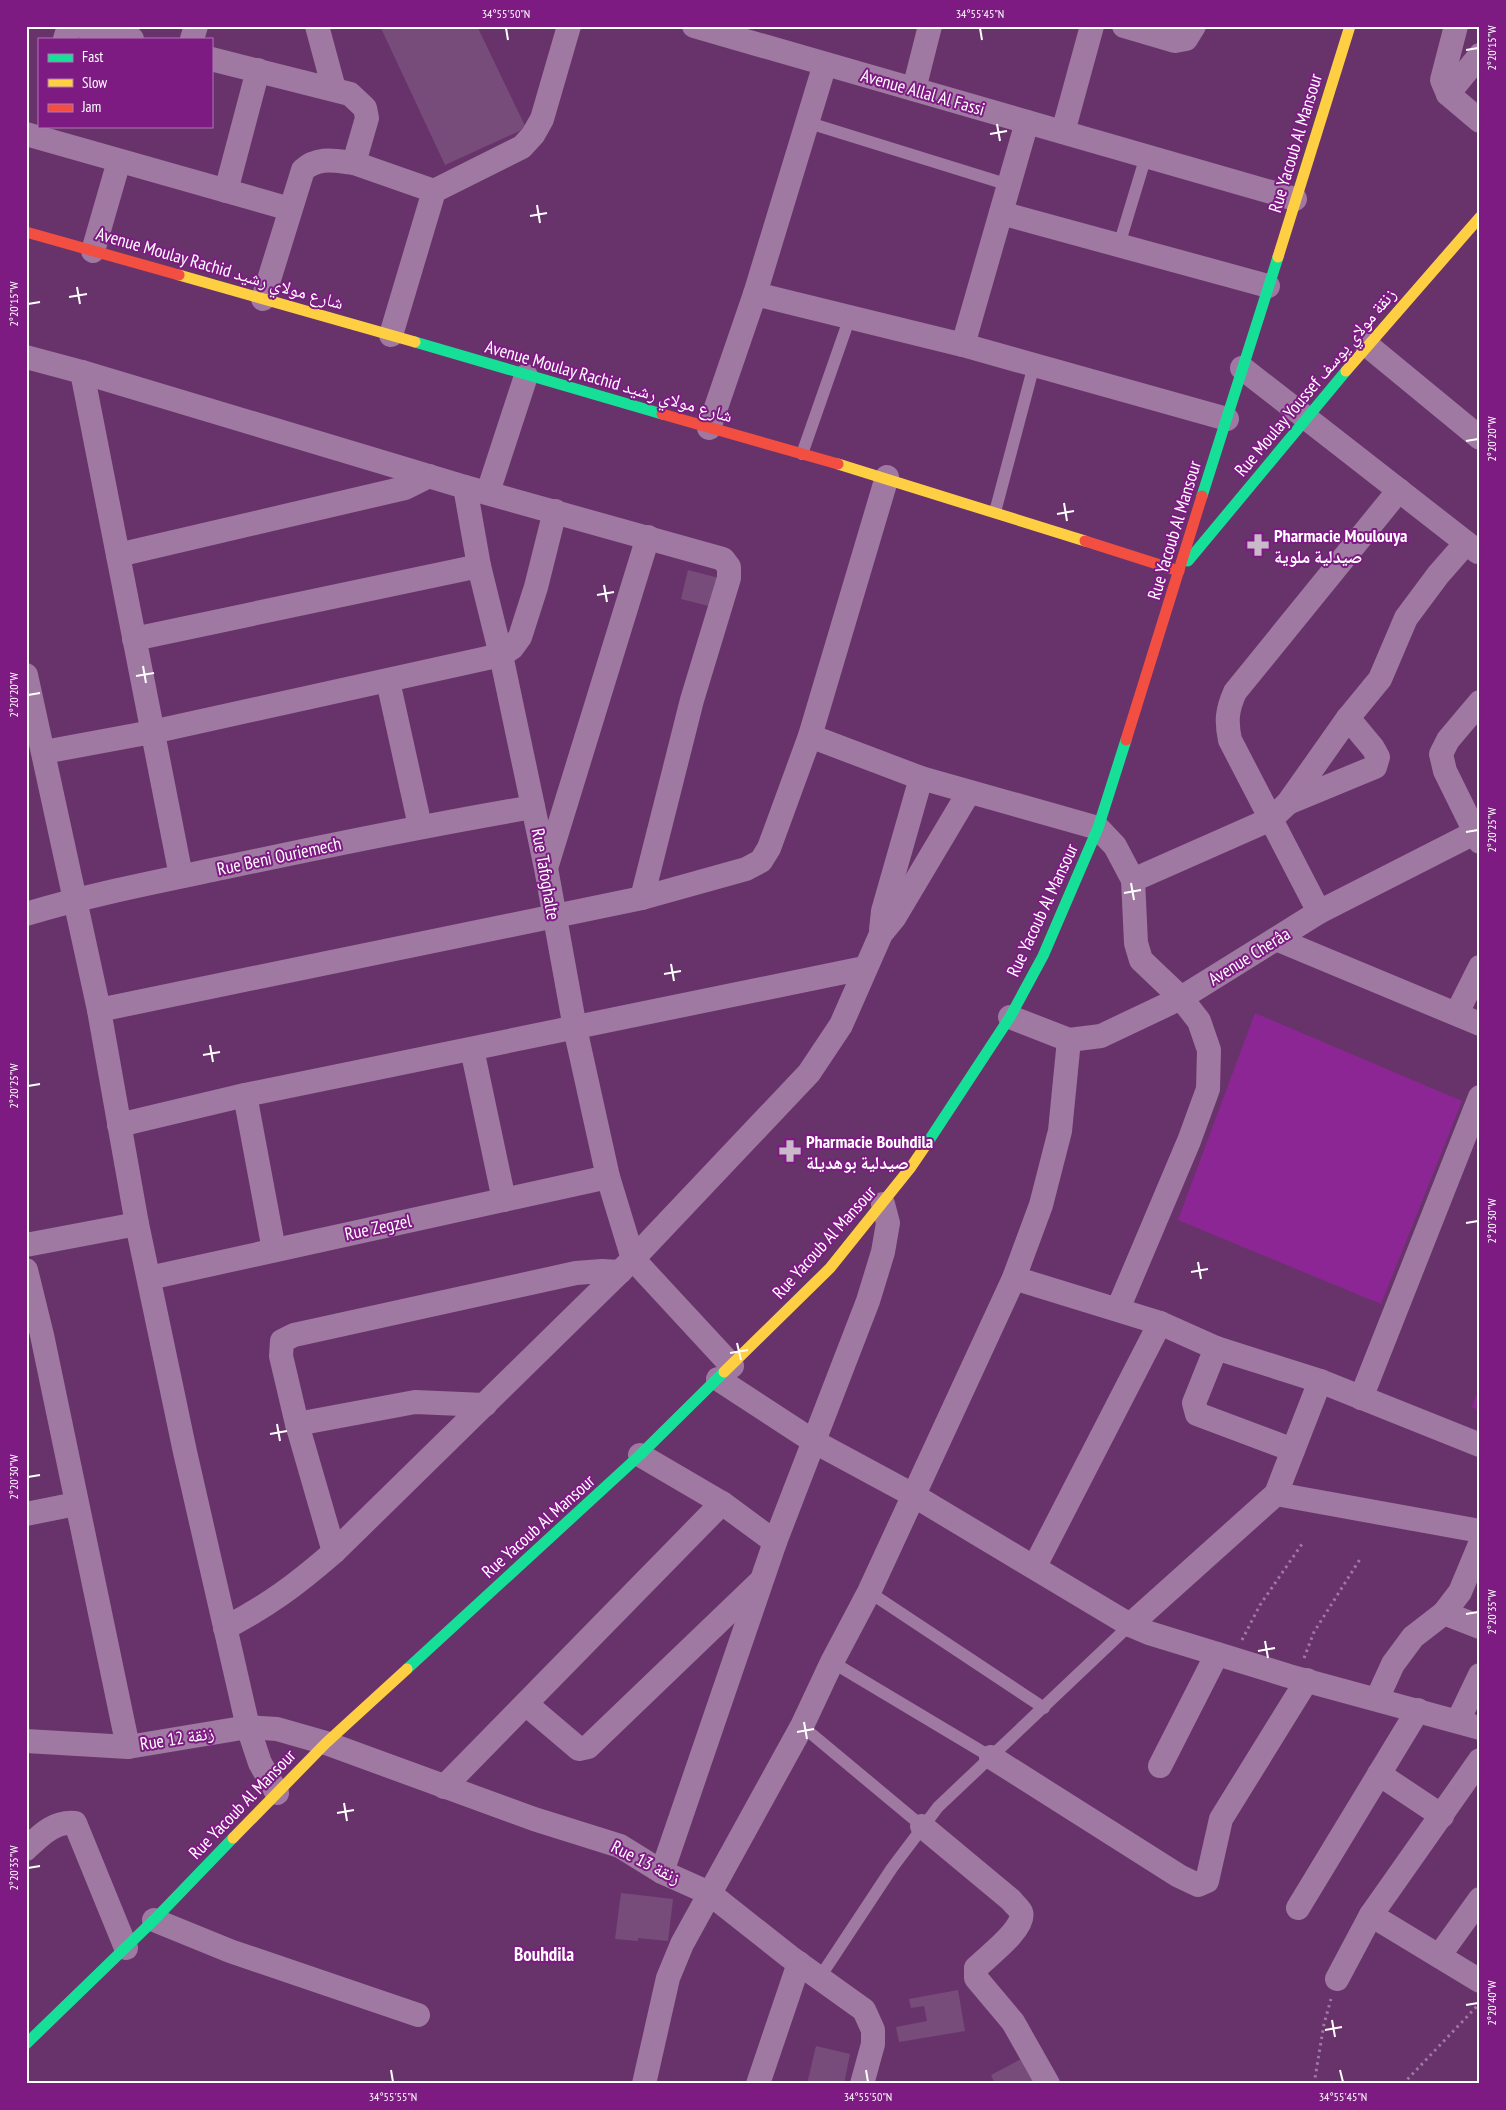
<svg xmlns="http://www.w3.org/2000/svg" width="1506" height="2110" font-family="'PT Sans Narrow','Noto Naskh Arabic',sans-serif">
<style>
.green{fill:#8d2695}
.building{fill:#774c7a}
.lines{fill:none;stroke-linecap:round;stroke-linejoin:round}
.path{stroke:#9f79a1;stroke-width:3;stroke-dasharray:2.5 4;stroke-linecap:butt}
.lane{stroke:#9f79a1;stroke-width:12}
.street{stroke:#9f79a1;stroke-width:24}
.fast{stroke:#16e098;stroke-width:11}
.slow{stroke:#ffcf43;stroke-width:11}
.jam{stroke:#f24e42;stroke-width:11}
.ticks{fill:none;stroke:#fff;stroke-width:2}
.labels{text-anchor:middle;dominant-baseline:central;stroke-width:4;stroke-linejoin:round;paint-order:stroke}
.street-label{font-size:18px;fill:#fff;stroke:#7d1b83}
.poi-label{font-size:18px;font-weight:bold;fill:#fff;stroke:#7d1b83;text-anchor:start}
.neighbourhood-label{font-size:19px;font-weight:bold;fill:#fff;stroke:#7d1b83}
.neatline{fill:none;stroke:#fff;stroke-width:2}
.ticks-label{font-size:12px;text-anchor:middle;fill:#fff}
</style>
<rect width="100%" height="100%" fill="#68336b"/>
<g class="green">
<path d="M1255,1013L1462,1101L1381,1304L1178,1220Z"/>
<path d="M1480,1385V1411L1472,1407Z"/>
</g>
<g class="building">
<path d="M380,26H477L526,128L445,165Z"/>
<path d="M688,570L719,578L713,607L681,599Z"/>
<path d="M621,1893L673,1899L668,1941L638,1938V1941L615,1939Z"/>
<path d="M958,1990L965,2031L899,2042L896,2027L927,2021L924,2006L911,2008L909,1999Z"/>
<path d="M816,2046L850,2054L844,2084H807Z"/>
<path d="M1023,2058L1036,2084H995L991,2075Z"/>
</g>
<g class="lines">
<g class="path">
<path d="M1242,1640L1260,1605L1302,1544"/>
<path d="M1304,1658L1314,1632L1360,1559"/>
<path d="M1314,2084L1324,2024L1331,1999"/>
<path d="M1403,2084L1480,2003"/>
</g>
<g class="lane">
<path d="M806,122L1009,185"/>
<path d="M1119,245L1146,156"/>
<path d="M802,454L850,317"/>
<path d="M995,512L1034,365"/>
<path d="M869,1592L1044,1708"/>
<path d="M832,1662L991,1757"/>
<path d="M802,1726L922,1826"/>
<path d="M820,1977L892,1868L938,1807L1130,1625"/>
</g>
<g class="street">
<path d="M82,26L132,39"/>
<path d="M317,26L334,89"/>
<path d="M694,26L1295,199"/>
<path d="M1124,26L1175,41L1186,39L1194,26"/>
<path d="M1456,26L1442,80L1448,94L1480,121"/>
<path d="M65,39L69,26"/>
<path d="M192,39L196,26"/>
<path d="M211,59L350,94L365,108L367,118L354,163L434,191L522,147L533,135L542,119L569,26"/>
<path d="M914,89L930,26"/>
<path d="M1448,94L1480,55"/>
<path d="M1063,132L1092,26"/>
<path d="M26,134L290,209"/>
<path d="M226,191L258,70"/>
<path d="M1001,213L1268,286"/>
<path d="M93,251L119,161"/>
<path d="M755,294L825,64"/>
<path d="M263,299L303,170C318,156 336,161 354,163"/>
<path d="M391,335L434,191"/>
<path d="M963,345L1227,419"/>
<path d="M1367,345L1480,438"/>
<path d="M26,357L82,372L465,487L723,559L729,567V578L692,700L642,898"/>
<path d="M1242,368L1478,552"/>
<path d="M82,372L181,876"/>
<path d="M709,428L755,294L963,345L1027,122"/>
<path d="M465,487L479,566L501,655L546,868L575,1028L608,1177L633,1259L732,1366"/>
<path d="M488,492L526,376"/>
<path d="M118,555L405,488L429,476"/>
<path d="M134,639L479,566"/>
<path d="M26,675L99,1010L137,1224L185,1452L248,1727L260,1763L277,1793"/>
<path d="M388,681L420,826"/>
<path d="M1480,702L1448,740L1441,754L1445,771L1480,842"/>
<path d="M810,736L921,778L1098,828L1115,846L1133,880L1136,943L1141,960L1181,998L1199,1021L1209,1050L1208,1089L1189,1141L1118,1309"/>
<path d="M44,752L152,732L501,655L512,648L520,637L536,587L555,511"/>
<path d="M1288,803L1375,767L1378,757L1373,748L1348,718"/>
<path d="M547,865L648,537"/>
<path d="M1133,880L1271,819L1288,803L1348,718L1380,679L1406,618L1438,575L1466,543"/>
<path d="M1319,912L1230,740C1226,721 1227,710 1235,692L1399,490"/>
<path d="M26,914C95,893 166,880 236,865C335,844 433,824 533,807"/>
<path d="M881,930L883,911L921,778"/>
<path d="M1276,939L1480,1024"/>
<path d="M99,1010L642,898L746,869L761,861L769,848L810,736L887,477"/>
<path d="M1457,1013L1480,967"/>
<path d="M1010,1017L1069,1040L1101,1036L1181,998L1319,912L1480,830"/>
<path d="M472,1049L504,1200"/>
<path d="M245,1095L274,1250"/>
<path d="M119,1125L245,1095L864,968"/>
<path d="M26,1245L137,1224"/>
<path d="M26,1270L42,1335L128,1747"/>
<path d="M149,1278L608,1177"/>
<path d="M1014,1278L1160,1323L1216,1348L1320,1381L1480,1445"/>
<path d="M1216,1348L1194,1403L1197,1414L1293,1450"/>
<path d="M718,1379L813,1441L913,1495L1130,1625L1149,1633L1289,1676L1480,1728"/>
<path d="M1361,1398L1480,1097"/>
<path d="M297,1424L415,1402L485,1405"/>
<path d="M640,1455L722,1503L775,1542"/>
<path d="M1276,1494L1480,1531"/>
<path d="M26,1514L76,1504"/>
<path d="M334,1552L297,1424L281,1356L282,1341L294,1335L576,1273L602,1271L620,1272"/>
<path d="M1035,1566L1160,1323"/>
<path d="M1444,1613L1480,1627"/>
<path d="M1130,1625L1276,1494L1320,1381"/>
<path d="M225,1628C269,1605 296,1585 334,1552L633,1259L809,1073L841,1025L881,934L894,918L969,792"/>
<path d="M1377,1699L1393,1664L1413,1637L1444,1613L1460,1592L1480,1544"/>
<path d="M526,1704L579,1749L588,1747L759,1583"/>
<path d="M1458,1721L1480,1675"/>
<path d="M26,1741L128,1747L248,1727L277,1729L326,1743L534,1819L620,1846L662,1872L709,1893L790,1957L864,2010L873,2030V2044L862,2084"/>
<path d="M991,1757L1179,1876L1198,1885L1207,1881L1221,1819L1307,1680"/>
<path d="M1160,1766L1217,1654"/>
<path d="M1379,1774L1442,1816"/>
<path d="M444,1787L722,1503"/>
<path d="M922,1826L1011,1900C1013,1903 1019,1908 1021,1912C1027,1927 987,1957 976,1968V1978L1013,2022L1048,2084"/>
<path d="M26,1849C41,1835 54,1821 75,1823L126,1948"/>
<path d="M662,1872L775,1542L868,1301L883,1252L888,1223L883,1204"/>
<path d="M1298,1908L1418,1710"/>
<path d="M1371,1915L1480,1981"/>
<path d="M154,1920L230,1951L418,2015"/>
<path d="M1439,1956L1480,1899"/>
<path d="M1337,1979L1371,1915L1480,1760"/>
<path d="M644,2084L668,1978L682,1944L802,1726L832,1662L869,1592L1014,1278L1041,1205L1060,1131L1069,1040"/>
<path d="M758,2084L799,1963"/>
</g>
<g class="fast">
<path d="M415,342L662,414"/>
<path d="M1202,496L1278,257"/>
<path d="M1188,561L1346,371"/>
<path d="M926,1145L1010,1017L1043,956L1098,828L1126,740"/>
<path d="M407,1669L640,1455L724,1372"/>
<path d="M26,2044L154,1920L233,1838"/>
</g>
<g class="slow">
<path d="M1278,257L1350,26"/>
<path d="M179,275L415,342"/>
<path d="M1346,371L1480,217"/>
<path d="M838,464L1085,541"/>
<path d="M724,1372L830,1268L911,1167L926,1145"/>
<path d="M233,1838L326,1743L407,1669"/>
</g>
<g class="jam">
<path d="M26,232L179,275"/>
<path d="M662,414L838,464"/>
<path d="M1085,541L1179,571"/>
<path d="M1126,740L1202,496"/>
</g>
</g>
<path class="ticks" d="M506,28L508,40M980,28L982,40M1466,50L1478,48M997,124L1000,141M990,134L1007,131M537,205L540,223M530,216L547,213M77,287L80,304M69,297L87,294M28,304L40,302M1466,441L1478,439M1064,503L1067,521M1057,514L1074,511M604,585L607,602M597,595L614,592M143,666L146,683M136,676L154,673M28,695L40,693M1466,832L1478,830M1131,883L1134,900M1124,893L1141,890M671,964L674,981M664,974L681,971M210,1045L213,1062M203,1055L220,1052M28,1086L40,1084M1466,1223L1478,1221M1198,1262L1201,1279M1191,1272L1208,1269M737,1343L741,1360M730,1353L748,1350M277,1424L280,1441M270,1434L287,1431M28,1477L40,1475M1466,1614L1478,1612M1265,1641L1268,1658M1258,1651L1275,1648M804,1722L807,1739M797,1732L814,1729M344,1803L347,1821M337,1813L354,1810M28,1868L40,1866M1466,2005L1478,2003M1332,2020L1335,2037M1325,2030L1342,2027M391,2070L393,2082M866,2070L868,2082M1340,2070L1343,2082"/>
<defs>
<symbol id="pharmacy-bare" viewBox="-9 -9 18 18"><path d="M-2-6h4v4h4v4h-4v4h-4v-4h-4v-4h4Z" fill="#cab8cb" stroke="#7d1b83" stroke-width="2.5" paint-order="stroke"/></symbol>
</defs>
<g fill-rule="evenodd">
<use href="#pharmacy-bare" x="1242" y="529" width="32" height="32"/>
<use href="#pharmacy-bare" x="774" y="1135" width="32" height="32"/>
</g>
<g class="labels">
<g class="street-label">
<text transform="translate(923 92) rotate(16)">Avenue Allal Al Fassi</text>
<text transform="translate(1295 143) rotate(-73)">Rue Yacoub Al Mansour</text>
<text transform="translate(220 268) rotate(16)">Avenue Moulay Rachid شارع مولاي رشيد</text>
<text transform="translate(609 381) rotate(16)">Avenue Moulay Rachid شارع مولاي رشيد</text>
<text transform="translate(1315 382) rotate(-50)">Rue Moulay Youssef زنقة مولاي يوسف</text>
<text transform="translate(1174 530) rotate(-73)">Rue Yacoub Al Mansour</text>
<text transform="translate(279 856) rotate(-12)">Rue Beni Ouriemech</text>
<text transform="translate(546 874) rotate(80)">Rue Tafoghalte</text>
<text transform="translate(1042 910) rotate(-65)">Rue Yacoub Al Mansour</text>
<text transform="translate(1249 956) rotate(-32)">Avenue Cherâa</text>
<text transform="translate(378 1227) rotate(-12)">Rue Zegzel</text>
<text transform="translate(824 1242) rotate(-48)">Rue Yacoub Al Mansour</text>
<text transform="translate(538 1526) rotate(-42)">Rue Yacoub Al Mansour</text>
<text transform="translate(177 1738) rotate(-9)">Rue 12 زنقة</text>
<text transform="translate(242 1804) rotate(-46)">Rue Yacoub Al Mansour</text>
<text transform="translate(646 1862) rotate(27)">Rue 13 زنقة</text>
</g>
<g class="poi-label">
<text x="1274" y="535">Pharmacie Moulouya<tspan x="1274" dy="21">صيدلية ملوية</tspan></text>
<text x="806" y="1141">Pharmacie Bouhdila<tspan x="806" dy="21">صيدلية بوهديلة</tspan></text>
</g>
<g class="neighbourhood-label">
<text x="544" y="1954">Bouhdila</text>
</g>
</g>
<rect width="1506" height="2110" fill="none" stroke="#7d1b83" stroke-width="55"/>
<rect x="38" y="38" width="175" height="90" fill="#7d1b83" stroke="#b176b5"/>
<rect x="48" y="54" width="25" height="8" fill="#16e098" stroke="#b176b5"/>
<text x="82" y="62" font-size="15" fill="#ffffff">Fast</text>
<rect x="48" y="79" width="25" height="8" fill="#ffcf43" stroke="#b176b5"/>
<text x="82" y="88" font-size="15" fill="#ffffff">Slow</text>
<rect x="48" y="104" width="25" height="8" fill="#f24e42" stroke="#b176b5"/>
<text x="82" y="112" font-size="15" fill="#ffffff">Jam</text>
<rect x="28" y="28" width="1450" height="2054" class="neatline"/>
<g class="ticks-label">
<text x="506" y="18">34°55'50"N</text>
<text x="980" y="18">34°55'45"N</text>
<text transform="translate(1492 48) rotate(-90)" y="4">2°20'15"W</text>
<text transform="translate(14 304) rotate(-90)" y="4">2°20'15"W</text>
<text transform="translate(1492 439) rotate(-90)" y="4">2°20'20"W</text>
<text transform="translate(14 695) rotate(-90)" y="4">2°20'20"W</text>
<text transform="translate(1492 830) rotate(-90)" y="4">2°20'25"W</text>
<text transform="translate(14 1086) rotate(-90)" y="4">2°20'25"W</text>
<text transform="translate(1492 1221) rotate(-90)" y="4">2°20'30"W</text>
<text transform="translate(14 1477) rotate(-90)" y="4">2°20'30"W</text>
<text transform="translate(1492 1612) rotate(-90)" y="4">2°20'35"W</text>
<text transform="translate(14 1868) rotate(-90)" y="4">2°20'35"W</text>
<text transform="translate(1492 2003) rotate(-90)" y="4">2°20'40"W</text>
<text x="393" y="2101">34°55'55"N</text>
<text x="868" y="2101">34°55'50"N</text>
<text x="1343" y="2101">34°55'45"N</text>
</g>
</svg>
